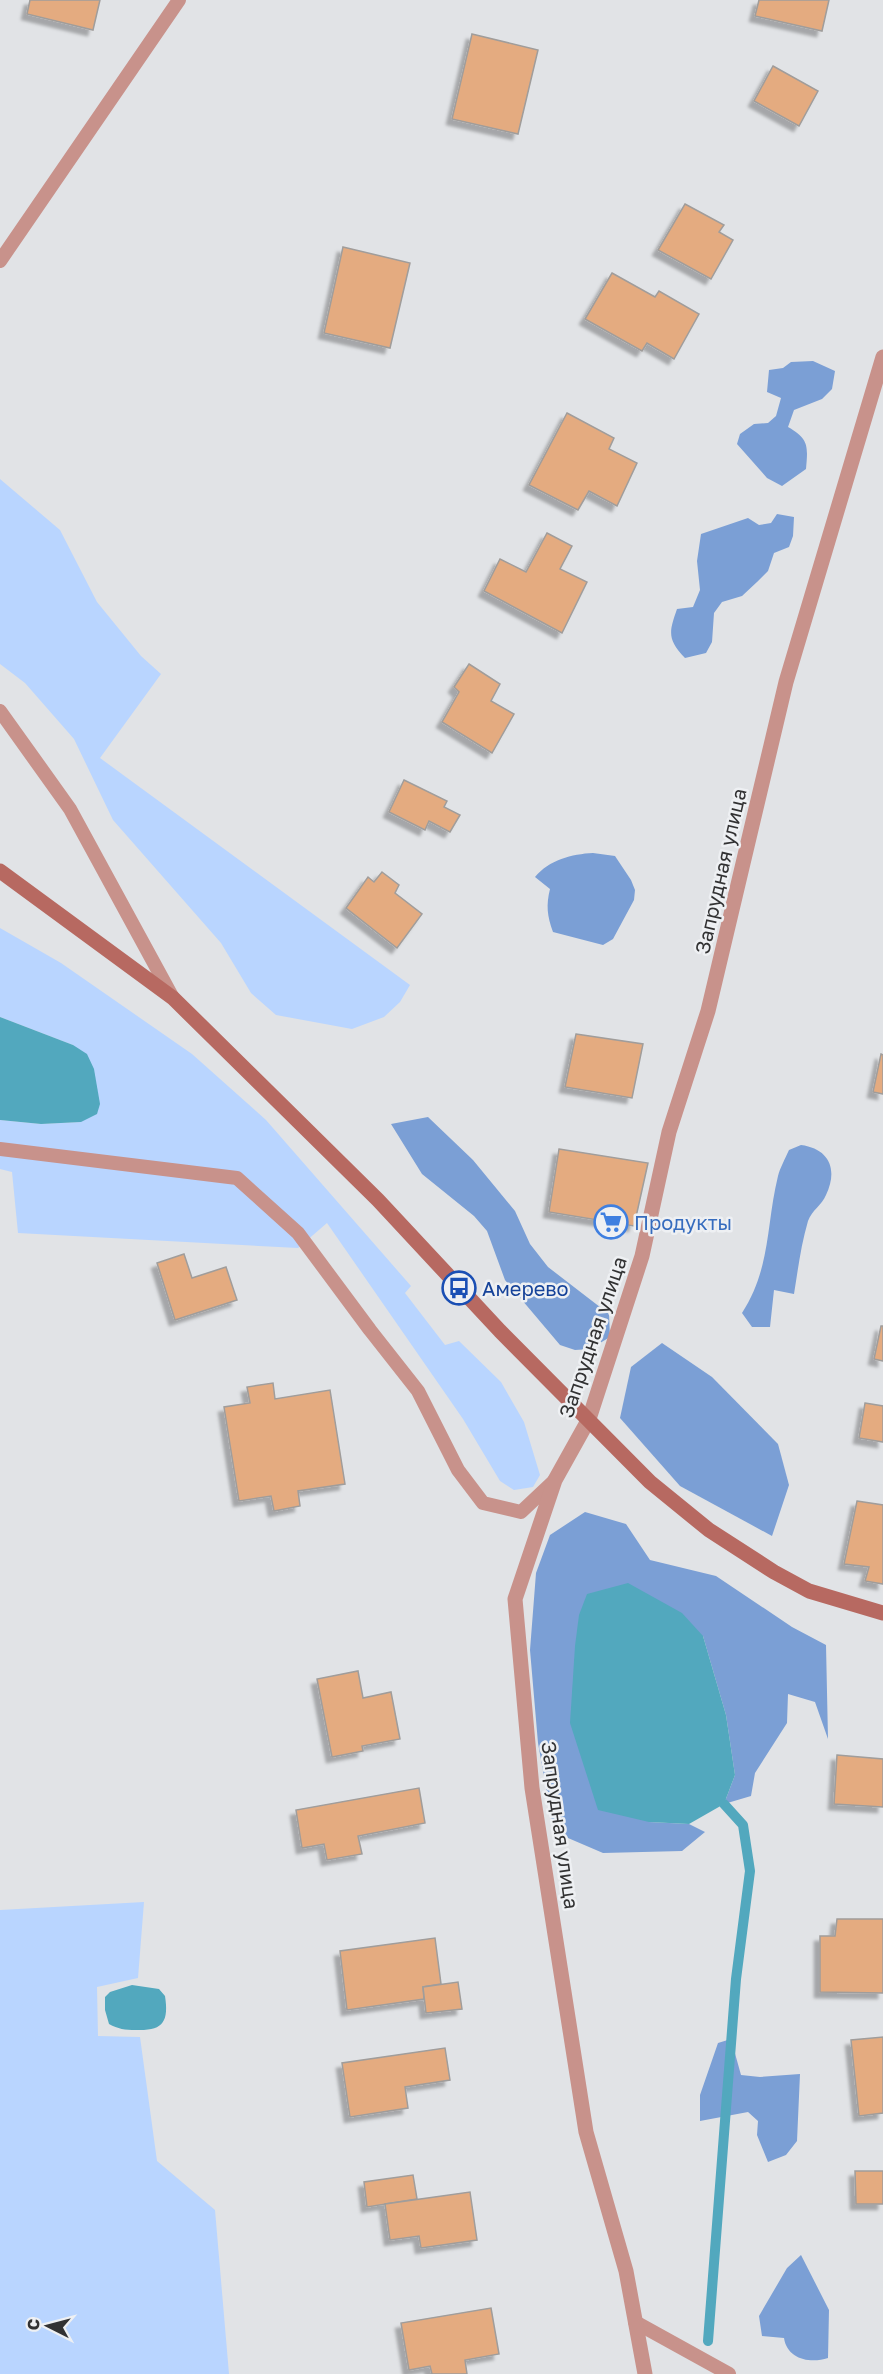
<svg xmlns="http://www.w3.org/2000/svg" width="883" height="2374" font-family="'Golos Text',sans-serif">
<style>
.green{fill:#b9d5ff}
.forest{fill:#7b9fd5}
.water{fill:#52a8be}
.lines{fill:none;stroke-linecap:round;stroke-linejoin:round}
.stream{stroke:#52a8be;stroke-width:10}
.building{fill:#e4ab80;stroke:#a09d9b;stroke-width:1.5;filter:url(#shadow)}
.lane{stroke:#c8928b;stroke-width:14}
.street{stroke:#c8928b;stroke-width:15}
.secondary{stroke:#b76961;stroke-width:15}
.labels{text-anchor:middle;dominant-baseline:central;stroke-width:5;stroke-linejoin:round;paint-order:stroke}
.street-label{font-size:20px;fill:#323233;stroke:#eef0f3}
.shop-label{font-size:20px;fill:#366cbe;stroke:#eef0f3;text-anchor:start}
.transit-label{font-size:20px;fill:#164399;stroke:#eef0f3;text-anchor:start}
</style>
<defs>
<filter id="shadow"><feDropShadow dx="-5.5" dy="5.5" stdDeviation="1.5" flood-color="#0004"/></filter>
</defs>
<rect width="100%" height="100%" fill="#e1e3e6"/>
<g class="green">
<path d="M0,479L60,530L97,602L141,656L161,674L100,758L410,985L400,1002L384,1017L352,1029L276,1015L251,993L221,943L113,820L74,739L25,683L0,664Z"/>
<path d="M0,928L61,963L192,1054L266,1120L411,1286L405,1293L445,1345L459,1341L501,1382L524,1422L540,1475L533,1487L514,1490L500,1481L463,1419L327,1223L298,1248L18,1233L12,1172L0,1169V1120L41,1124L81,1122L73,1045L0,1017Z"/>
<path d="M144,1902L138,1978L97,1987L98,2036L140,2037L157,2161L215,2210L229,2374H0V1910Z"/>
</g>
<g class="forest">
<path d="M813,361L835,371L832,389L822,399L794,410L788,427C809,439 808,446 806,469L782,486L767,478L737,444L740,434L754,424L768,423L776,416L781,398L767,392L769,370L783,368L791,362Z"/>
<path d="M777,514L794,517L793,536L789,547L774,553L768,571L757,582L742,596L722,602L714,613L712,642L706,653L685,658C667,639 669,632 677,609L693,607L700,590L697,561L701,534L748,518L759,525L771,523Z"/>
<path d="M593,853L615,856L631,880L635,890L634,900L613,939L603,945L553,932C547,916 546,905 550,889L535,877C549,860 572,854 593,853Z"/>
<path d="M428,1117L473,1160L515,1211L530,1244L548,1267L609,1314L610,1337L590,1349L575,1350L560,1345L505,1280L487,1231L474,1216L422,1174L391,1124Z"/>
<path d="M801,1145C830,1149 838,1170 826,1195C822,1205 812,1210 808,1221C801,1245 798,1269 794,1294L774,1290L770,1327H752L742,1313C771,1268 766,1225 778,1176C780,1168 785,1159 789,1150Z"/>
<path d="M662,1343L712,1377L778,1444L789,1485L772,1536L680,1486L620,1418L631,1367Z"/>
<path d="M585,1512L626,1524L650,1560L716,1576L792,1627L826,1645L828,1739L815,1702L788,1694L787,1723L755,1773L751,1796L724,1804L735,1775L726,1715L703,1636L649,1822L689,1824L705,1832L682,1851L603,1853L554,1832L538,1743L530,1650L536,1573L550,1535Z"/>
<path d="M731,2039L741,2075L760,2077L800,2074L797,2141L786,2155L768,2162L757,2135L758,2121L748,2112L700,2121V2095L718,2043Z"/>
<path d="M801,2255L829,2310L828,2358C810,2364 787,2359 784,2338L762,2336L759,2316L787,2268Z"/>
</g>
<g class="water">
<path d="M0,1017L73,1045L87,1054L94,1069L100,1104L97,1114L81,1122L41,1124L0,1120Z"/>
<path d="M628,1583L682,1613L703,1636L726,1715L735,1775L724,1804L689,1824L649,1822L598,1810L570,1723L575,1646L579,1615L587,1594Z"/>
<path d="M132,1985L159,1989L165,1996C169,2022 163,2031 136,2030C125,2030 118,2029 109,2024L105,2010V1997L110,1992Z"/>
</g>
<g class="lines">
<path class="stream" d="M708,2341L736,1979L750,1871L743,1825L724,1804"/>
</g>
<g class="building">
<path d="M30,0H100L93,30L27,14Z"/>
<path d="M759,0H829L822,31L755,16Z"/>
<path d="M472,34L538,50L518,134L452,119Z"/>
<path d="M773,66L818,91L799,126L754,101Z"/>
<path d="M685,204L724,225L719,232L733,240L711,279L658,250Z"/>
<path d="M343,247L410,263L390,348L324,333Z"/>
<path d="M612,273L655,297L659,291L699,314L674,359L647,343L642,351L585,319Z"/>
<path d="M567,413L614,438L609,449L637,463L617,506L589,491L578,510L529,485Z"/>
<path d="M547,533L572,546L560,569L587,582L562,633L484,591L500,559L526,572Z"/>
<path d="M469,664L500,684L491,701L514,714L492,753L442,722L459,692L454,687Z"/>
<path d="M404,780L447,801L444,807L460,815L450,832L429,821L425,830L389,812Z"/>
<path d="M382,872L399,885L395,893L422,914L397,948L346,908L368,877L374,882Z"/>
<path d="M576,1034L643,1044L632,1098L565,1087Z"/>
<path d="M881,1054L883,1055V1094L873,1092Z"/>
<path d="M559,1149L648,1163L634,1226L549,1212Z"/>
<path d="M184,1254L192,1278L226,1267L237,1300L175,1320L157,1263Z"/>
<path d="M881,1326H883V1361L874,1359Z"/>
<path d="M273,1383L275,1399L330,1390L345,1484L298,1491L300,1506L274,1511L271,1496L239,1501L224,1407L250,1403L247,1387Z"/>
<path d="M865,1403L883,1406V1442L859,1438Z"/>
<path d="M857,1501L883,1505V1584L865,1581L869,1567L844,1564Z"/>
<path d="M358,1671L363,1698L391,1692L400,1739L362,1746L363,1751L332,1757L317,1679Z"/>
<path d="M837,1755L883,1759V1807L834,1804Z"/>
<path d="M419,1788L425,1823L358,1836L362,1854L327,1860L324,1844L302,1848L296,1810Z"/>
<path d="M837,1919H883V1993L820,1992V1936H835Z"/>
<path d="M435,1938L441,1984L423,1987L424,1999L347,2010L340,1951Z"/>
<path d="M458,1982L462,2009L426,2013L423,1987Z"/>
<path d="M883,2037V2113L859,2116L851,2040Z"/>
<path d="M445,2048L450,2080L405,2087L408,2108L350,2117L342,2063Z"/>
<path d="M855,2171H883V2204H856Z"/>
<path d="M413,2175L417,2199L367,2207L364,2182Z"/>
<path d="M470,2192L477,2240L421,2248L419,2236L390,2240L385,2204Z"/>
<path d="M491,2308L499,2354L465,2360L467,2374H432L430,2366L409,2370L401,2323Z"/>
</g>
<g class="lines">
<g class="lane">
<path d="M0,261L179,0"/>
<path d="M0,711L70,809L173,998"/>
<path d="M0,1149L237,1178L298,1233L370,1330L418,1391L458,1470L483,1503L521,1512L555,1480"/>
<path d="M635,2322L729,2374"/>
</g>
<path class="street" d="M645,2374L626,2271L586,2132L532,1788L515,1599L555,1480L589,1419L642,1256L669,1132L708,1011L786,682L883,357"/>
<path class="secondary" d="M0,871L173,998L378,1200L500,1331L650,1482L709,1530L774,1572L809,1591L883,1613"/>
</g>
<defs>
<symbol id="supermarket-ring" viewBox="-11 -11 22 22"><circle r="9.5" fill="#eef0f3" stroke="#3f7fe0" stroke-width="1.5"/><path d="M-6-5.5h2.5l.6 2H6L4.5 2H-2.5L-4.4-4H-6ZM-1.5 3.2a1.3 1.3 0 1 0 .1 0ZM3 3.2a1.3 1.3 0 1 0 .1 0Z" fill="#3f7fe0"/></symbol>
<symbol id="bus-ring" viewBox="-11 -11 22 22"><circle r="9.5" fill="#eef0f3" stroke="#1a4fb4" stroke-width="1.5"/><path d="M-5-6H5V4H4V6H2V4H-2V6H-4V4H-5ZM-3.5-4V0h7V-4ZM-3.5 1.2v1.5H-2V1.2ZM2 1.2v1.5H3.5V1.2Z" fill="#1a4fb4"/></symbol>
</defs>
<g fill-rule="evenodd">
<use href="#supermarket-ring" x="592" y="1203" width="38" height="38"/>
<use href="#bus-ring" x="440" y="1269" width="38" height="38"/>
</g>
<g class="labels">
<g class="street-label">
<text transform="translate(720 871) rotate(-77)">Запрудная улица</text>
<text transform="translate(592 1337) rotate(-71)">Запрудная улица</text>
<text transform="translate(561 1825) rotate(82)">Запрудная улица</text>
</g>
<g class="shop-label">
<text x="634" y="1222">Продукты</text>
</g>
<g class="transit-label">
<text x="482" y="1288">Амерево</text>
</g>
</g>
<g transform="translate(48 2326) rotate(276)" stroke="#eef0f3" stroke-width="4.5" paint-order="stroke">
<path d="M0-4.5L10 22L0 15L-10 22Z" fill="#323233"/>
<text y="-9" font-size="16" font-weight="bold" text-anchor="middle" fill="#323233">С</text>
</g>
</svg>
